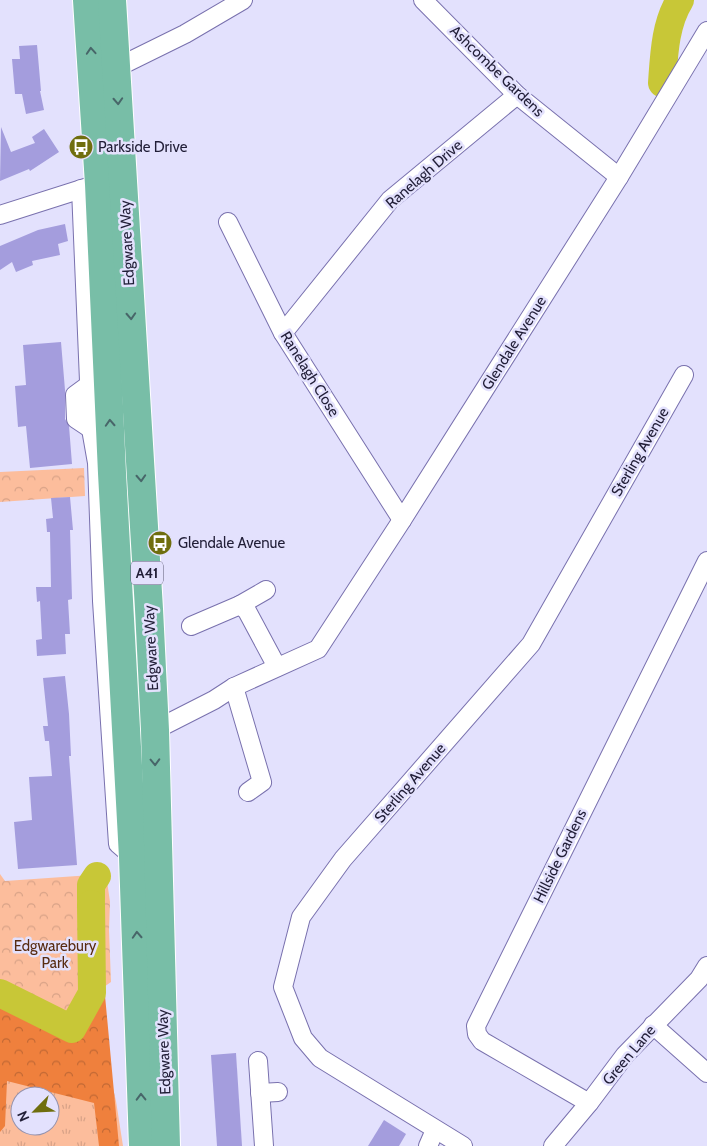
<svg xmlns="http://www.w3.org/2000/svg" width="707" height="1146" font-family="Cabin,sans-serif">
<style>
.grass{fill:url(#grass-tufts);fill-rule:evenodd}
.forest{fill:url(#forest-crowns)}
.park{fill:url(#park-crowns)}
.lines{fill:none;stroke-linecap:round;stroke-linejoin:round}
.river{stroke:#c8c737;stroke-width:28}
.building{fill:#a49ddd}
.minor-casing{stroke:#7971ae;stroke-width:20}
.trunk-casing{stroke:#fff;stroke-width:30}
.minor{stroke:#fff;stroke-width:18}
.trunk{stroke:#78bea7;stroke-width:28}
.oneway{stroke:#486669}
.labels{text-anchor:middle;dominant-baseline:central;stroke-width:5;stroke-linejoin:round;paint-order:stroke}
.shield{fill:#e3e1fd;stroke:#5b5872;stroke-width:1}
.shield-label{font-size:14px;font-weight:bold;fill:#211e37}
.street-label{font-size:15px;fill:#211e37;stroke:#e3e1fd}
.poi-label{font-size:15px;fill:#211e37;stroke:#e3e1fd;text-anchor:start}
.park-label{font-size:15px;fill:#582c12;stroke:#e3e1fd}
</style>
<defs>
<pattern id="grass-tufts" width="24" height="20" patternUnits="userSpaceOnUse" patternTransform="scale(1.25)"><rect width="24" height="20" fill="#fcbd9c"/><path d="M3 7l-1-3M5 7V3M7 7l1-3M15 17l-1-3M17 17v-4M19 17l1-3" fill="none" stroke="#d8a287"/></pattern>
<pattern id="forest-crowns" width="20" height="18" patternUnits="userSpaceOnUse" patternTransform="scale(1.25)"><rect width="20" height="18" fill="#ef803d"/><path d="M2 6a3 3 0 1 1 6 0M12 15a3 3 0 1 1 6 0" fill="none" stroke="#c16834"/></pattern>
<pattern id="park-crowns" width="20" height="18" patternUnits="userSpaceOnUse" patternTransform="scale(1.25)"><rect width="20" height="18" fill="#fcbd9c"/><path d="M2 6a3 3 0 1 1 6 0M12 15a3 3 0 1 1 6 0" fill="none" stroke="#d8a287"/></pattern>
</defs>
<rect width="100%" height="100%" fill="#e3e1fd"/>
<path class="grass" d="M0,995L91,996L116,1101L123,1146H0ZM20,1096H50V1126H20Z"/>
<path class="forest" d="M99,931L119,1146H99L94,1103L7,1081L5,1126L0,1132V941Z"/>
<g class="park">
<path d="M84,468L85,496L0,502V472Z"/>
<path d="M0,874L5,881L106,874L110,902L109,930L111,982L91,996L73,1028L71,1029L48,1017L14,1004L0,995Z"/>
</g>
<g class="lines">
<g class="river">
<path d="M662,83C664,55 665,24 680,0"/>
<path d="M91,899V885L97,876"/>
<path d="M0,993L72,1029L92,993L91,904"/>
</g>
</g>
<g class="building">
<path d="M37,45L41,91H40L44,110L26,114L22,94H15L12,59H20L19,46Z"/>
<path d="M1,127L11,152L35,143L32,137L44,129L59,152L30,171L29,169L0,181Z"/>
<path d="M65,224L68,241L58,244L60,255L32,261L33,265L16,272L12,262L0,270V246L38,230Z"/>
<path d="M61,342L65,390V419L69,426L72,464L30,468L26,426L18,427L15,386L26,385L23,345Z"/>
<path d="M70,497L73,530H70L72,599L68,600L70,634H65L66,654L37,656L36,640L42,639L40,601L37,602L36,587H51L50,532H47L46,519L53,518L51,498Z"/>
<path d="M65,676L69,714L71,756H69L77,865L18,869L14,822L32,820L29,777L52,776L49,741H45L43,726H48L43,678Z"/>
<path d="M236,1053L242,1146H217L211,1055Z"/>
<path d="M384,1120L406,1134L399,1146H368Z"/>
</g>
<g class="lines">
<defs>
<g id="minor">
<path d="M423,0L517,95L619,177"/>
<path d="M116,68L185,34L243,0"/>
<path d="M81,189L91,429L97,463L102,601L118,844L133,857"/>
<path d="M0,215L91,186"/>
<path d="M228,222L283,333L402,520"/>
<path d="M283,333L390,200L517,95"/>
<path d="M90,384L75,395L76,419L91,429"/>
<path d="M240,605L266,590"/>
<path d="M191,626L240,605L247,611L277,667"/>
<path d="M234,687L262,782L248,792"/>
<path d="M155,730L214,700L234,687L318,649L402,520L619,177L707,31"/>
<path d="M653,1025L707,1073"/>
<path d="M258,1061L264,1146"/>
<path d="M260,1093L278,1092"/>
<path d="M589,1103L482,1041L477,1034L476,1026L707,561"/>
<path d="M428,1146L435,1130"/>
<path d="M463,1146L320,1058L303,1038L283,987L301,917L343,859L531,644L684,375"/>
<path d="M553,1146L589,1103L625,1055L699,979L707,966"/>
</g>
<g id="trunk">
<path d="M87,0L99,184L112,473L133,857L143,1146"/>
<path d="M112,0L149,609L155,730L166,1146"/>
</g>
</defs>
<use href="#minor" class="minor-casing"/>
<use href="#trunk" class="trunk-casing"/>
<use href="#minor" class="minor"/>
<use href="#trunk" class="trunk"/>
</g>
<defs><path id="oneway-chevron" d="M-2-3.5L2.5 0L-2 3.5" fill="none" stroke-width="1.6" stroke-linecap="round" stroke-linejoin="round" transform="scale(1.25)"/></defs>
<g class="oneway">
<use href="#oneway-chevron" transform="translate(91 51) rotate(-94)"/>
<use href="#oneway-chevron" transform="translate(118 101) rotate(87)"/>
<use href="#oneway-chevron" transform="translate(131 316) rotate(87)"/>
<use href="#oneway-chevron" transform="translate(110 423) rotate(-93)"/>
<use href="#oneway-chevron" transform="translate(141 478) rotate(87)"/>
<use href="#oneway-chevron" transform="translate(155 762) rotate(88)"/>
<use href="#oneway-chevron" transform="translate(137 935) rotate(-93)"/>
<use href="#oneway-chevron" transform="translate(141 1097) rotate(-91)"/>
</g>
<defs>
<symbol id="bus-disc" viewBox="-11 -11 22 22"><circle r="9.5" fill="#6f6e0e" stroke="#e3e1fd"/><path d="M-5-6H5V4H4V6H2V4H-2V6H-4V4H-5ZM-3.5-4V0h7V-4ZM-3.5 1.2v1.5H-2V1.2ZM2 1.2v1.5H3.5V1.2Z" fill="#fff"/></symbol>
</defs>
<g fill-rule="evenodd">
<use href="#bus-disc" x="67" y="133" width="28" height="28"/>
<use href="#bus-disc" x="146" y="529" width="28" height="28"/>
</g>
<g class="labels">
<rect class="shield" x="131" y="561.5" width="32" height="23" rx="4"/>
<g class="shield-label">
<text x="147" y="573">A41</text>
</g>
<g class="street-label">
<text transform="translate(497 71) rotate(44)">Ashcombe Gardens</text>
<text transform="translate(424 174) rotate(-41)">Ranelagh Drive</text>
<text transform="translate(127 243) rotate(-93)">Edgware Way</text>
<text transform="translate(514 343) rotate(-58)">Glendale Avenue</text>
<text transform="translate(310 374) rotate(58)">Ranelagh Close</text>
<text transform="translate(640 452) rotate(-60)">Sterling Avenue</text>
<text transform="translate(151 648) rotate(-93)">Edgware Way</text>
<text transform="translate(410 783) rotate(-49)">Sterling Avenue</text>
<text transform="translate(560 856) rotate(-64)">Hillside Gardens</text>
<text transform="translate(164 1052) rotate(-92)">Edgware Way</text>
<text transform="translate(629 1055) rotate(-50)">Green Lane</text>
</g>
<g class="poi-label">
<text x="98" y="147">Parkside Drive</text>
<text x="178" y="543">Glendale Avenue</text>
</g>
<g class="park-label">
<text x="55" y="946">Edgwarebury<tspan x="55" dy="17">Park</tspan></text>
</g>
</g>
<g transform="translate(35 1111) rotate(246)"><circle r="24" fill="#e3e1fd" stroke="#9593ae"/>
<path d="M0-4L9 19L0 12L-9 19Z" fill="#6f6e0e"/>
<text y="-8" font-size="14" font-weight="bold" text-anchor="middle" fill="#211e37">N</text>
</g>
</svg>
